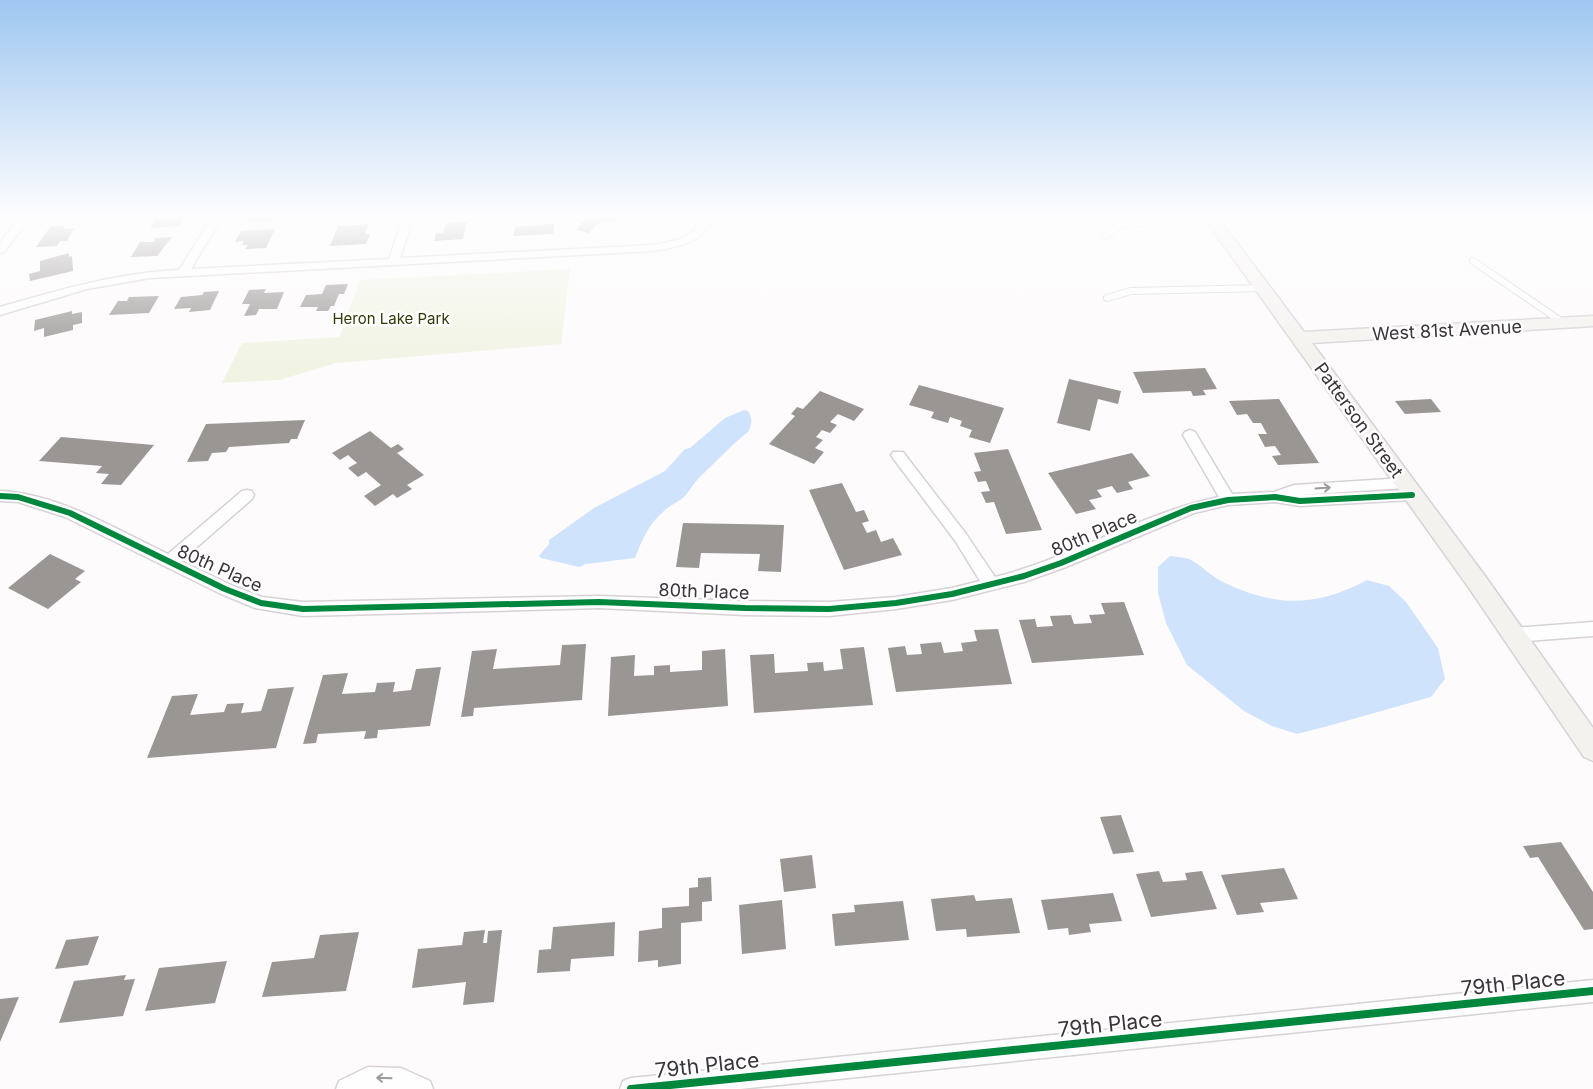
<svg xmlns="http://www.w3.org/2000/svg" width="1593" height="1089" font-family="Inter,sans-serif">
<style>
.green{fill:#f1f3e3}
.water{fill:#d0e3fd}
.building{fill:#999694}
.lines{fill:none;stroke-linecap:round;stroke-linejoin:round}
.lane-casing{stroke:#d6d2d6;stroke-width:8}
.street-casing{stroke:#d6d2d6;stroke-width:3}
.secondary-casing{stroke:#d6d2d6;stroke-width:3}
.lane{stroke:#fffeff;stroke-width:6}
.street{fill:#fffeff;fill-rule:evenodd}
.secondary{fill:#f4f2ee;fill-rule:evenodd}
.cycleway-far1-casing{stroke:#fff;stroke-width:9}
.cycleway-casing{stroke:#fff;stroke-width:11}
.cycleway-far1{stroke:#00873e;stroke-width:6}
.cycleway{stroke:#00873e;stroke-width:8}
.oneway{stroke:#9d999d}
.labels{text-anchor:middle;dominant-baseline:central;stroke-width:5;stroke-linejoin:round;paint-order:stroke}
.far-park-label{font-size:15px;fill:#333a07;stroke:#fff}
.street-label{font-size:18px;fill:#3b343b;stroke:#fff}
.near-street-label{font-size:21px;fill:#3b343b;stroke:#fff}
</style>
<rect width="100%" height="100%" fill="#fdfbfc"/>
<path class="green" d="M570,269L561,344L336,363L279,380L222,383L242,343L339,337L360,280Z"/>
<g class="water">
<path d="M744,410L748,411C753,418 752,425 748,432C731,445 716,462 701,476C694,482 690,491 684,497C677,503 668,506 662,513C648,525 641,542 635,558L586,564L579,567L541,558L539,556L549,544V540L594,508L665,471L685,449L690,448L725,418Z"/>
<path d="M1170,556C1176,557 1183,557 1189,559C1200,564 1210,575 1221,581C1274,607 1314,608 1367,580L1389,586L1406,602L1438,648L1445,679L1431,697L1328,726L1297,734L1272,726L1244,711L1187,665L1166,623L1158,593V567Z"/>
</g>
<g class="building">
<path d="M159,215H181L180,216H185L179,226L150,228Z"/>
<path d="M252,215H274L271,220L248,222Z"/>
<path d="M589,215H620L623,216L622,220L598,223L589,233L576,230Z"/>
<path d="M467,222L463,239L434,241L436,233H443L446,223Z"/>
<path d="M555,223L553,234L513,236L515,227Z"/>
<path d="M369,224L365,234H370L366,244L330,246L338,226Z"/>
<path d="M65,225L63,229L74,228L67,241H60L57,246L36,247L51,226Z"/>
<path d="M275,229L266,248L245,249L248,245H242L244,241L235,242L241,231Z"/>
<path d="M172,237L157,256L131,257L140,242H153L156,238Z"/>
<path d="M69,253V257L72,256L73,271L30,281L29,274L40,271V261Z"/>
<path d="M348,284L344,294H339L334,306H331L328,311H316L318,307H300L306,295L322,294L326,285Z"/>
<path d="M266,289L264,293L284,292L277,309H259L256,315L244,316L250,304H242L249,290Z"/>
<path d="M219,291L210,310L189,312L191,308L174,309L181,297L202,295L204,292Z"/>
<path d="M159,296L149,313L109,315L118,301H127L129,297Z"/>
<path d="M72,311V314L82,312V323L73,325V330L44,337V328L34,331L35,320Z"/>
<path d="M1205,368L1217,389L1203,390L1206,395L1193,396L1191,391L1143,393L1133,372Z"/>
<path d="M1069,379L1121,391L1118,404L1098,399L1090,431L1057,423Z"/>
<path d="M919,385L1004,408L990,443L969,437L972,430L960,426L962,421L950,417L948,423L931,418L934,412L909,405Z"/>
<path d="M820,391L864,409L854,421L838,414L830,422L837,425L830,433L822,430L816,437L823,440L815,448L824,452L814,464L769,444L795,416L791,414L797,407L803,409Z"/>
<path d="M1279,399L1319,463L1278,465L1272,456L1281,455L1275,446L1265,447L1258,434H1267L1261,423H1253L1247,414L1237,415L1229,401Z"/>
<path d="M1431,399L1441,412L1405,414L1395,401Z"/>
<path d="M305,420L297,439H291L289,443L229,447L226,452L212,453L208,461L187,462L206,424Z"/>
<path d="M370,431L391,448L398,444L404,449L397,453L424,475L407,485L412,489L397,498L393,494L375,506L364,496L381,485L366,472L358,477L348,468L357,463L348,455L340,460L332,453Z"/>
<path d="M61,437L154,445L121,485L101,484L109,474L96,473L102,466L39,461Z"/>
<path d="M1008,449L1042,530L1006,534L994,502L986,503L981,492L990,491L986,481L978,482L974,472L981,471L974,453Z"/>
<path d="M1132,453L1150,476L1128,482L1133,489L1117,493L1112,486L1097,490L1102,497L1089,500L1096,509L1076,514L1048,473Z"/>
<path d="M842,483L856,512L864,510L869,521L862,523L867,533L876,530L881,542L893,538L902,555L844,570L809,490Z"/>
<path d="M683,523L784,525L781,572L758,571L760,554L701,553L699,568L676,567Z"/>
<path d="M50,554L85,571L75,579L81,582L48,609L8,588Z"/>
<path d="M1124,602L1144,655L1032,663L1019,620L1035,619L1037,627L1053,626L1050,616L1071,615L1074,624L1092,623L1089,615L1105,614L1101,603Z"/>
<path d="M998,629L1012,684L896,692L888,648L905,646L907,655L922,654L920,644L941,642L944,653L963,651L961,643L977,641L974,630Z"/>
<path d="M586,644L582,700L474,708L473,716L461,717L472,651L497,649L493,669L560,665L562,645Z"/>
<path d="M864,647L873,705L754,713L750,655L774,654L775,673L808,671L807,663L823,662L824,671L843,669L840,649Z"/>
<path d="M725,649L728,706L608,716L611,657L635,655L634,676L654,675V666L670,665V672L702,670V651Z"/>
<path d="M441,667L430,726L378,730L377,738L364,739L366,731L318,734L316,743L303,744L323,675L348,673L342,694L375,692L377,683L395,682L393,692L411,690L416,669Z"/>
<path d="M294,687L276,748L147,758L172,696L198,694L190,715L224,712L227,704L244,703L241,713L261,711L268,689Z"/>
<path d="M1121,815L1134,852L1113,854L1100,817Z"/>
<path d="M1561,842L1593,892V929L1584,930L1538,857L1530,858L1523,846Z"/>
<path d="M812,855L816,888L784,892L780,859Z"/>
<path d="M1284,868L1298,899L1260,903L1264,912L1237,915L1221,875Z"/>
<path d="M1159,871L1163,882L1187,880L1185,873L1202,871L1217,909L1151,917L1136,874Z"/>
<path d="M711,877L712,901L702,902V921L681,923V964L658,967V960L638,962L639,931L662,928V908L689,906V888L698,887V878Z"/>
<path d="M1113,893L1122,921L1089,924L1091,932L1069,935L1068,928L1048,930L1041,900Z"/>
<path d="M974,895L976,901L1012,898L1020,933L967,937L966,929L936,931L931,899Z"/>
<path d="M782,900L786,949L742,954L739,905Z"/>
<path d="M903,901L909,940L835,946L832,914L855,912L854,905Z"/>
<path d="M615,922L614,956L571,959L570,971L537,973L539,950L551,949L553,927Z"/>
<path d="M485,930L483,943H487L488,931L502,930L494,1002L463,1005L466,982L412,988L418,949L462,945L464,932Z"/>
<path d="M359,932L346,991L262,997L272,962L314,958L320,935Z"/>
<path d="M99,936L88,965L55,969L66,940Z"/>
<path d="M227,961L215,1003L145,1011L159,968Z"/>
<path d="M126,975L124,980L135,979L123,1016L59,1023L74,981Z"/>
<path d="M19,997L0,1042V999Z"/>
</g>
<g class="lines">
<defs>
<g id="lane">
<path d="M1105,236L1120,224L1213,220"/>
<path d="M1473,261L1562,322"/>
<path d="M1107,298L1131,291L1264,288"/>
</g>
<g id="street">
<path d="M22,215H32L4,252L0,253V243Z"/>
<path d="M213,215H223L191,269L389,259L404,215H414L400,258L653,245C676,241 695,239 703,215H713C706,243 678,247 653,251L150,278L87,289L0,315V307C59,290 117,273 179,270Z"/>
<path d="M1190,430L1195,432L1232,494L1274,492L1294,485L1404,478L1409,479L1411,483L1409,487L1404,488L1297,495L1412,490L1417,491L1419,495L1417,499L1412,500L1300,506L1275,502L1228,505L1194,513L1066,567L1024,582L952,600L896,609L829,616L745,615L599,608L303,616L255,608L219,593L65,517L18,502L0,501V491C60,494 115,529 168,554L242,491L247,490L252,491L254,495L252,499L181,561L231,585L262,597L303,602L599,596L745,601L829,602L896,597L952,588L980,581L956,542L893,458L891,455L893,452H903L966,534L995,577C1072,558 1141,513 1219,497L1183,435L1185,432Z"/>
<path d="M1593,622V636L1513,642L1507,640L1505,635L1507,630L1513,628Z"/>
<path d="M1593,980V1002L740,1089H620L623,1081L631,1078Z"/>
<path d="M368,1067L401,1068L430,1081L433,1089H336L339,1081Z"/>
</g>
<path id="secondary" d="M1202,215H1216L1304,332L1593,316V326L1312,343L1485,576L1593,728V761L1584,757L1469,588Z"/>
</defs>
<use href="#lane" class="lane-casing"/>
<use href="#street" class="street-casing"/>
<use href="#secondary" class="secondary-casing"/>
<use href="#lane" class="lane"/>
<use href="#street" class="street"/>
<use href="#secondary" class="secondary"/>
<defs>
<path id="cycleway-far1" d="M0,496L18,497L70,513L225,589L261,603L303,609L599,602L745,608L829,609L896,603L952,594L1024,576L1061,563L1191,508L1228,500L1275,497L1300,501L1412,495"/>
<path id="cycleway" d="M631,1089L1593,991"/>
</defs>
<use href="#cycleway-far1" class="cycleway-far1-casing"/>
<use href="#cycleway" class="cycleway-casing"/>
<use href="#cycleway-far1" class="cycleway-far1"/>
<use href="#cycleway" class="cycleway"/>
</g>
<defs><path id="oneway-shaft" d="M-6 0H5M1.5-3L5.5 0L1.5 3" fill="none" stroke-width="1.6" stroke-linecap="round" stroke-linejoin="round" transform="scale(1.25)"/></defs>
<g class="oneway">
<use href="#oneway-shaft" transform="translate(1323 488) rotate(-4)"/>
<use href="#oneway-shaft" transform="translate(384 1078) rotate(-178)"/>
</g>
<linearGradient id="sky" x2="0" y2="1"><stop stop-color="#9ec7f0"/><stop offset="0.59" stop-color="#fefdfe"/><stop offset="1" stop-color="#fefdfe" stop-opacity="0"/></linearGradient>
<rect width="1593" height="367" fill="url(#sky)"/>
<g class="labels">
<g class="far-park-label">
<text x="391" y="318">Heron Lake Park</text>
</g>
<g class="street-label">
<text transform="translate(1447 330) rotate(-3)">West 81st Avenue</text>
<text transform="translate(1359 420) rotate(54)">Patterson Street</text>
<text transform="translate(1094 533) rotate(-23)">80th Place</text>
<text transform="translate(220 568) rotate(24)">80th Place</text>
<text transform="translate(704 591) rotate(2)">80th Place</text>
</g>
<g class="near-street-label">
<text transform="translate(1513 983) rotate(-6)">79th Place</text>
<text transform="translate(1110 1024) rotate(-6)">79th Place</text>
<text transform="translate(707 1065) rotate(-6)">79th Place</text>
</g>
</g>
</svg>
